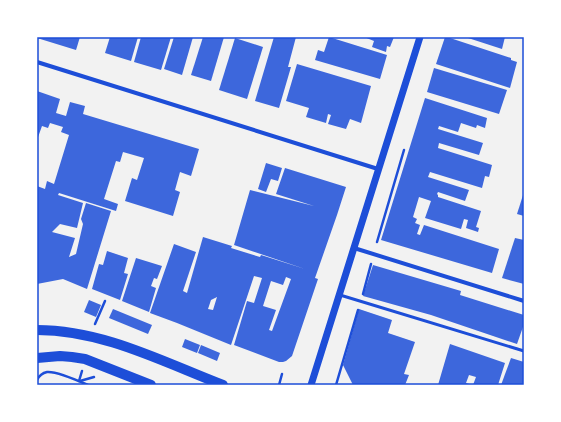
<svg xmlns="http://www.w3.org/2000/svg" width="561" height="422" font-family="'Open Sans',sans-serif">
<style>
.building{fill:#3d67dc;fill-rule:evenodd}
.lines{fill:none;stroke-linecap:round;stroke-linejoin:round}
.path{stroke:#1d4ed8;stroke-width:2.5}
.service{stroke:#1d4ed8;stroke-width:3}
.minor{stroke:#1d4ed8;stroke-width:4}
.tertiary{stroke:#1d4ed8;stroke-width:7}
.primary{stroke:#1d4ed8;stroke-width:10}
.neatline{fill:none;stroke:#1d4ed8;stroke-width:1.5}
</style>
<rect width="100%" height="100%" fill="#f2f2f2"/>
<g class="building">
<path d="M37,37H80L76,50L37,38Z"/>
<path d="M110,37H138L131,61L105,53Z"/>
<path d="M141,37H171L161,70L134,62Z"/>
<path d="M174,37H193L182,75L164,69Z"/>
<path d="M203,37H224L211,81L191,75Z"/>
<path d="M274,37H296L288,67H291L279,108L255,101Z"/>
<path d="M329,37L387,55L380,79L315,60L318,50L324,52Z"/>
<path d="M364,37H394L390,47L387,46L386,52L372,47L374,41Z"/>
<path d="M445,37H447L511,58V60L517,62L510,88L436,64Z"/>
<path d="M465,37H505L502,49Z"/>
<path d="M235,38L263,47L247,99L219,90Z"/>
<path d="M297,64L371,86L361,123L350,119L346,129L328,124L331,115L328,114L326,123L306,117L309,108L286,101Z"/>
<path d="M434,68L507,90L499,114L427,92Z"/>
<path d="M37,91L60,99L56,113L66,116L70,102L85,106L83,114L199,149L191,176L180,172L175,190L180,192L173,216L125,201L132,178L137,180L144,158L123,152L120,162L116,161L104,199L118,204L116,211L59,193L58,195L83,203L77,228L60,224L52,232L75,238L69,257L76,254L83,224L81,219L86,203L111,211L87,289L63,279L37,284V186L45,189L47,181L54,184L69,135L61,132L63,127L50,123L48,128L42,126L37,140Z"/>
<path d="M425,98L487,118L485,128L477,125L476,128L461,123L458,132L439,126L438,129L483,143L479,155L439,143L438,148L492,165L489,177L485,176L482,188L430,172L428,177L469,190L465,201L438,192L437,194L438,195V197L481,211L476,227L479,228L478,232L466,228L468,220L464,219L461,229L425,218L431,201L419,197L413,217L417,219L415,223L420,225L417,234L420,235L424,225L499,249L492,273L381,240Z"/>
<path d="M266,163L282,168L278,181L271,179L266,192L258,189Z"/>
<path d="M285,168L346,187L337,215L315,278L318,279L292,356L286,361L283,362H279L234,345L247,301L254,303L262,278L254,276L231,345L177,323L150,313L174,244L196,252L183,291L187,293L203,237L232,246L231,248L260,257L261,255L305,269L234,245L250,190L314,206L276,194ZM286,277L291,279L272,331L269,330L276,310L263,306L271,281L283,285ZM217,297L213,310L208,309L211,300Z"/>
<path d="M524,192V216L517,214Z"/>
<path d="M515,238L524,240V284L502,278Z"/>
<path d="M107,251L128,258L124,273L128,274L120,300L92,289L99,264L103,265Z"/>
<path d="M136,258L162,266L157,279L154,278L151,286L156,288L149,312L122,301Z"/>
<path d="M373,265L461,291L460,295L524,315V324L517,344L431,315L363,296Z"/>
<path d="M89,300L101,305L96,317L84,312Z"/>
<path d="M113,309L152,325L148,334L109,318Z"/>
<path d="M359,309L392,320L388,333L415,342L404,374L409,375L405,385H353L343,365Z"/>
<path d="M185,339L200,345L197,353L182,347Z"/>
<path d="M450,344L505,363L498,385H473L476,377L469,375L466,383L473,385H438Z"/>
<path d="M201,345L220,353L217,361L198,353Z"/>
<path d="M511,358L524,362V385H501Z"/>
</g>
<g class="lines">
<g class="path">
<path d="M377,242L404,150"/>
<path d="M363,294L371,264"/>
<path d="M95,324L105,301"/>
<path d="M37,380C39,376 42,373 47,372C56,371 79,381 88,385"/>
<path d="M79,381L82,371"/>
<path d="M80,381L94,377"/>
<path d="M279,385L282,374"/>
<path d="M336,385L358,310"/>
</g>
<path class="service" d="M340,295L524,351"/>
<g class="minor">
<path d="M37,62L378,169"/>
<path d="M354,248L524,301"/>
</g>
<path class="tertiary" d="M311,385L420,37"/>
<g class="primary">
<path d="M37,330C103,330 163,362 223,385"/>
<path d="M37,358L60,356L72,357L85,359L151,385"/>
</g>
</g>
<rect width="561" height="422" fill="none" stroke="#ffffff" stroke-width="76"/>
<rect x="38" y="38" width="485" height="346" class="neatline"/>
</svg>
